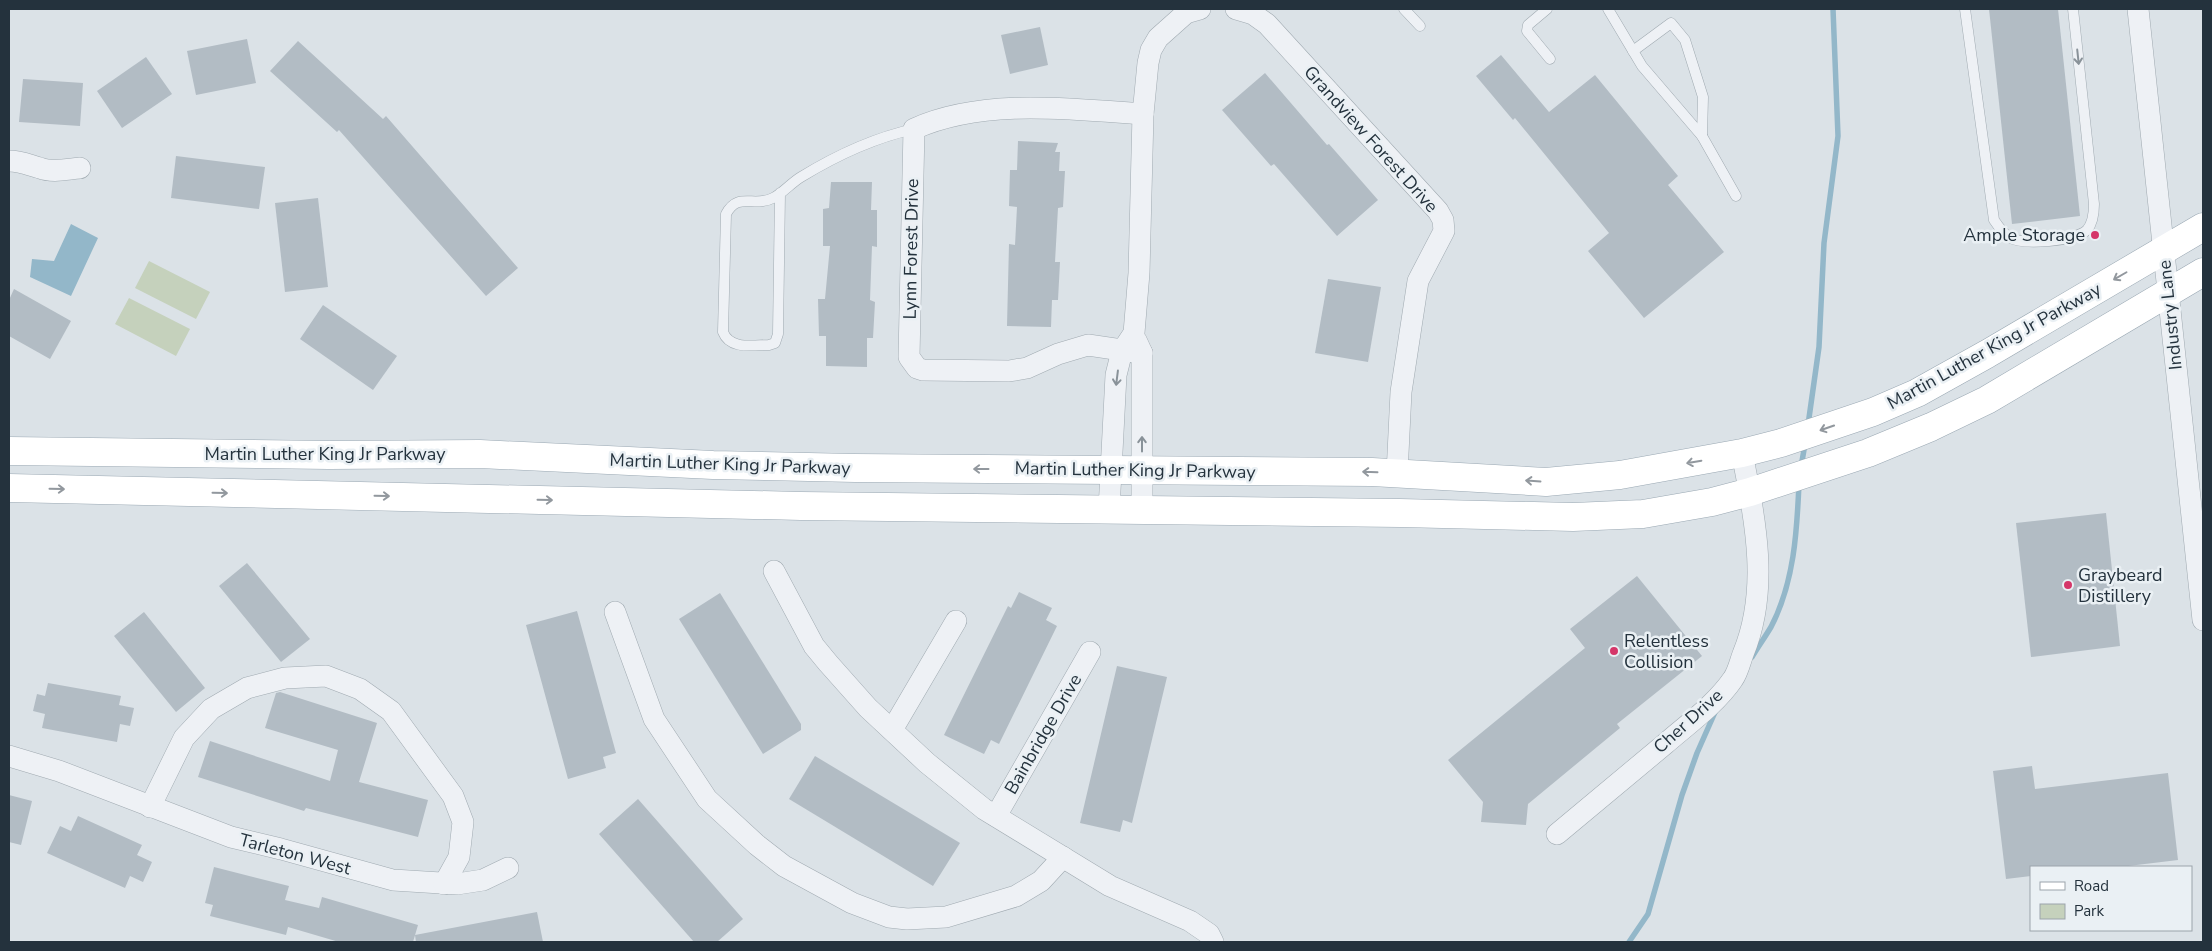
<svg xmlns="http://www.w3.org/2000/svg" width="2212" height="951" font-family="'Nunito Sans',sans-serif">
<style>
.green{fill:#c5d1bc}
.water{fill:#93b7c9}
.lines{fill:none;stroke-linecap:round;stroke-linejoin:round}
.stream{stroke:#93b7c9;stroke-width:5.5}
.building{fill:#b2bcc4}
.lane-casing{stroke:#a0aab1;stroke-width:11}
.street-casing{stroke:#a0aab1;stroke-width:22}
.primary-casing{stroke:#9aa8b3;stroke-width:29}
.lane{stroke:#eef1f5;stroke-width:10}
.street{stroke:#eef1f5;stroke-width:21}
.primary{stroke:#fff;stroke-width:28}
.oneway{stroke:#899299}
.oneway2{stroke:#92989e}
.poi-dot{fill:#d53669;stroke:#eaf0f4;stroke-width:2}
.labels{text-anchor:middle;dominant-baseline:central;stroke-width:5;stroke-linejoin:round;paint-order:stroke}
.street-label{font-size:18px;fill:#24323d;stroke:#eaf0f4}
.poi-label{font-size:18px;fill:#24323d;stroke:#eaf0f4;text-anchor:start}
</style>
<rect width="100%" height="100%" fill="#dbe2e7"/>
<g class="green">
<path d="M149,261L210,292L196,319L135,288Z"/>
<path d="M129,298L190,329L176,356L115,324Z"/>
</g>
<path class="water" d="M71,224L98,238L71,296L30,277L32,259L54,261Z"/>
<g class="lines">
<g class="stream">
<path d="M1808,425L1819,347L1824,243L1838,136L1833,9"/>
<path d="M1801,467L1805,444"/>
<path d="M1752,657C1758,647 1765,637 1771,627C1794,583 1797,532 1799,483"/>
<path d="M1629,942L1648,914L1682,795L1697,753L1716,710"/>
</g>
</g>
<g class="building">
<path d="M1989,9H2058L2080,216L2012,224Z"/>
<path d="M1040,27L1048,65L1010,74L1001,35Z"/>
<path d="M247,39L256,83L196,95L187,51Z"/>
<path d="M298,41L383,119L386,116L518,268L486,296L339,130L337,132L270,71Z"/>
<path d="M1501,55L1549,112L1595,75L1678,176L1668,185L1724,252L1644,318L1588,251L1609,233L1515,118L1513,120L1476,76Z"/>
<path d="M146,57L172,94L122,128L97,91Z"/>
<path d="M1265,73L1327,145L1329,144L1378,200L1337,236L1274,164L1271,166L1222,110Z"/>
<path d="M23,79L83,83L80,126L19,122Z"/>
<path d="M1018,141L1058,143L1055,152H1060L1059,171H1065L1063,207L1058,208L1055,262H1060L1058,300H1052L1051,327L1007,326L1009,244L1015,245L1017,207L1009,206L1010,170H1017Z"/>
<path d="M176,156L265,167L259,209L171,198Z"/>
<path d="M831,182H872L871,210H877V247L872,246L870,300L875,302L873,338H867V367L826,366V336H819L818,299H825L830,246H823V209L829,208Z"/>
<path d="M318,198L328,287L285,292L275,203Z"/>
<path d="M1328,279L1381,287L1368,362L1315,353Z"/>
<path d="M14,289L71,321L50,359L9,336V300Z"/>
<path d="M323,305L397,356L373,390L300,339Z"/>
<path d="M2106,513L2120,646L2031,657L2016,523Z"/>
<path d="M247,563L310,639L281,662L219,586Z"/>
<path d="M1637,576L1702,656L1617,724L1620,728L1528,804L1526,825L1481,822L1483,802L1448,760L1585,648L1570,629Z"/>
<path d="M1019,592L1052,608L1046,620L1057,626L999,744L991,740L984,754L944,735L1008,606L1011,608Z"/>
<path d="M720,593L801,724V730L763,754L679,619Z"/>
<path d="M577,611L616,753L603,757L606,768L568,779L526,625Z"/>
<path d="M144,612L205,688L176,712L114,636Z"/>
<path d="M1117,666L1167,677L1132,823L1123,820L1120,832L1080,823Z"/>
<path d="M48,683L121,696L119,705L134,708L130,726L120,724L117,742L42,728L45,714L33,711L37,694L45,696Z"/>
<path d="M280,692L377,723L359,782L428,800L418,837L306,808L304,811L198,777L210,741L330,781L338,750L265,728L276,693Z"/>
<path d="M815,756L960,843L933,886L789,799Z"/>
<path d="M2032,766L2035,789L2168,773L2178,860L2120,867H2031V876L2006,879L1993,771Z"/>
<path d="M9,795L32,801L21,845L9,842Z"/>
<path d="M638,799L743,919L717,942H694L599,834Z"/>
<path d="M78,816L142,845L137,855L152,862L143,882L130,876L125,888L47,853L60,826L71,831Z"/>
<path d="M214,867L289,886L285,900L319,908L322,897L418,925L413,942H339L288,927L286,935L210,916L213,905L205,903Z"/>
<path d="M537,912L543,942H416L415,935Z"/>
</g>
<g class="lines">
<defs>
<g id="lane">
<path d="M1404,9L1420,26"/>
<path d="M1547,9L1528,25L1527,31L1550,59"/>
<path d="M1608,9L1642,66L1702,136L1736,196"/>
<path d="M1965,9L1994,220C1998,226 2003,233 2009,237C2022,246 2076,241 2087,230C2093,223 2094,213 2094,204L2073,9"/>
<path d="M1633,51L1671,23L1685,40L1703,97L1702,136"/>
<path d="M780,193L778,334L775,343L769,345C753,345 730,350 723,332L726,214C738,191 754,208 773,198C783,193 791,183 801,177C837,155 873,138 914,129"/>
</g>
<g id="street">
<path d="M1236,9L1253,14L1267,24L1438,211L1443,220L1444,231L1418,281L1401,392L1397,474"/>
<path d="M2138,9L2203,620"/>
<path d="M9,161C21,161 29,165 40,168C53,173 67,169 80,168"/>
<path d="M1136,340L1142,353V510"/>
<path d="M1142,353L1088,345L1058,354L1027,368L1009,371L923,370L917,368L909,357L914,129C982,98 1071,109 1143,114"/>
<path d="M1109,510L1116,375L1122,351L1134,333L1139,273L1143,114L1148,63L1151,50L1158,38L1186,13L1200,9"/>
<path d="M774,571L814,646L828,663L868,708L927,763L984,809L1110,886L1190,921L1209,934L1213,942"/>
<path d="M615,612L654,719L707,799L757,845L784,866L852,903L889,917L907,919L946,917L1016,896L1041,881L1063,857"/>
<path d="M892,730L956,621"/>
<path d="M9,756L59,771L231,837L281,849L393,880L457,884L483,880L508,868"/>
<path d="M150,807L184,738L211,709L247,688L285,678L326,676L360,689L391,711L453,796L463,822L459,857L444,884"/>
<path d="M996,816L1090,652"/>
<path d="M1557,834C1593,804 1629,774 1665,744C1688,724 1716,704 1733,679C1738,672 1740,662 1743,654C1770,589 1755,520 1742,453"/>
</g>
<g id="primary">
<path d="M9,451L329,455L480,454L713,465L855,468L1372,472L1546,482L1620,475L1742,453L1781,443L1873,412L1917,393L1987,354L2203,227"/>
<path d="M9,488L801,506L1400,513L1573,517L1643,514L1712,502L1750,492L1868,453L1931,427L1987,400L2203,272"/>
</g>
</defs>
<use href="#lane" class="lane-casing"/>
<use href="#street" class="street-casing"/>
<use href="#primary" class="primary-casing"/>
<use href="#lane" class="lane"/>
<use href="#street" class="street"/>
<use href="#primary" class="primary"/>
</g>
<defs><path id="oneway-shaft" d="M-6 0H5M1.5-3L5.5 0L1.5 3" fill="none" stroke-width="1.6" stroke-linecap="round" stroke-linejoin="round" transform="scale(1.25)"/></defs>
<g class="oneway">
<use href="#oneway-shaft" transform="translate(2078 57) rotate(84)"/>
<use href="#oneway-shaft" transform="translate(1117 378) rotate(97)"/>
<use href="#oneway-shaft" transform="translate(1142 444) rotate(-90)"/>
</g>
<g class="oneway2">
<use href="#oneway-shaft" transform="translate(2120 276) rotate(150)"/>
<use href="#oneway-shaft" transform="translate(1827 428) rotate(161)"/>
<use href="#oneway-shaft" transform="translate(1694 462) rotate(170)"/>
<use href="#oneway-shaft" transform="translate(981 469) rotate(-180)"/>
<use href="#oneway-shaft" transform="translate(1370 472) rotate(-178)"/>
<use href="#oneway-shaft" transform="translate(1533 481) rotate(-176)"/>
<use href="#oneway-shaft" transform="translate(57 489) rotate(1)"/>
<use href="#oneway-shaft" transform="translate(220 493) rotate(1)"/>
<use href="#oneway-shaft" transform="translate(382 496) rotate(1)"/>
<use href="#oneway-shaft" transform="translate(545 500) rotate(1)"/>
</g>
<g class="poi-dot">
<circle cx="2095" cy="235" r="5"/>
<circle cx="2068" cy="585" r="5"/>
<circle cx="1614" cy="651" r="5"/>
</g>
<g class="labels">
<g class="street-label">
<text transform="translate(1371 139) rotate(48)">Grandview Forest Drive</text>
<text transform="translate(911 249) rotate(-89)">Lynn Forest Drive</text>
<text transform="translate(2170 315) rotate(-96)">Industry Lane</text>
<text transform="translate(1994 346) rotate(-29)">Martin Luther King Jr Parkway</text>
<text x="325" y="454">Martin Luther King Jr Parkway</text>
<text transform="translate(730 464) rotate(2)">Martin Luther King Jr Parkway</text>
<text transform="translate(1135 470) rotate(1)">Martin Luther King Jr Parkway</text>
<text transform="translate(1688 721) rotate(-42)">Cher Drive</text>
<text transform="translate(1043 734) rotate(-60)">Bainbridge Drive</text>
<text transform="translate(295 854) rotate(15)">Tarleton West</text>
</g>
<g class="poi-label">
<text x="2085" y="235" text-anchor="end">Ample Storage</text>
<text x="2078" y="575">Graybeard<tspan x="2078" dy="21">Distillery</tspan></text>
<text x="1624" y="641">Relentless<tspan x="1624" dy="21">Collision</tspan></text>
</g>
</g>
<rect width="2212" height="951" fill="none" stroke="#24323d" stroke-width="20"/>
<rect x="2030" y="866" width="162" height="65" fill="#eaf0f4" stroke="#9ba4ab"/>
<rect x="2040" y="882" width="25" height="8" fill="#ffffff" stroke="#9ba4ab"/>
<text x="2074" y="891" font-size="15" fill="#24323d">Road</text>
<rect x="2040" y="904" width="25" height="15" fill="#c5d1bc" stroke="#9ba4ab"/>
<text x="2074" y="916" font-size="15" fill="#24323d">Park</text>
</svg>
